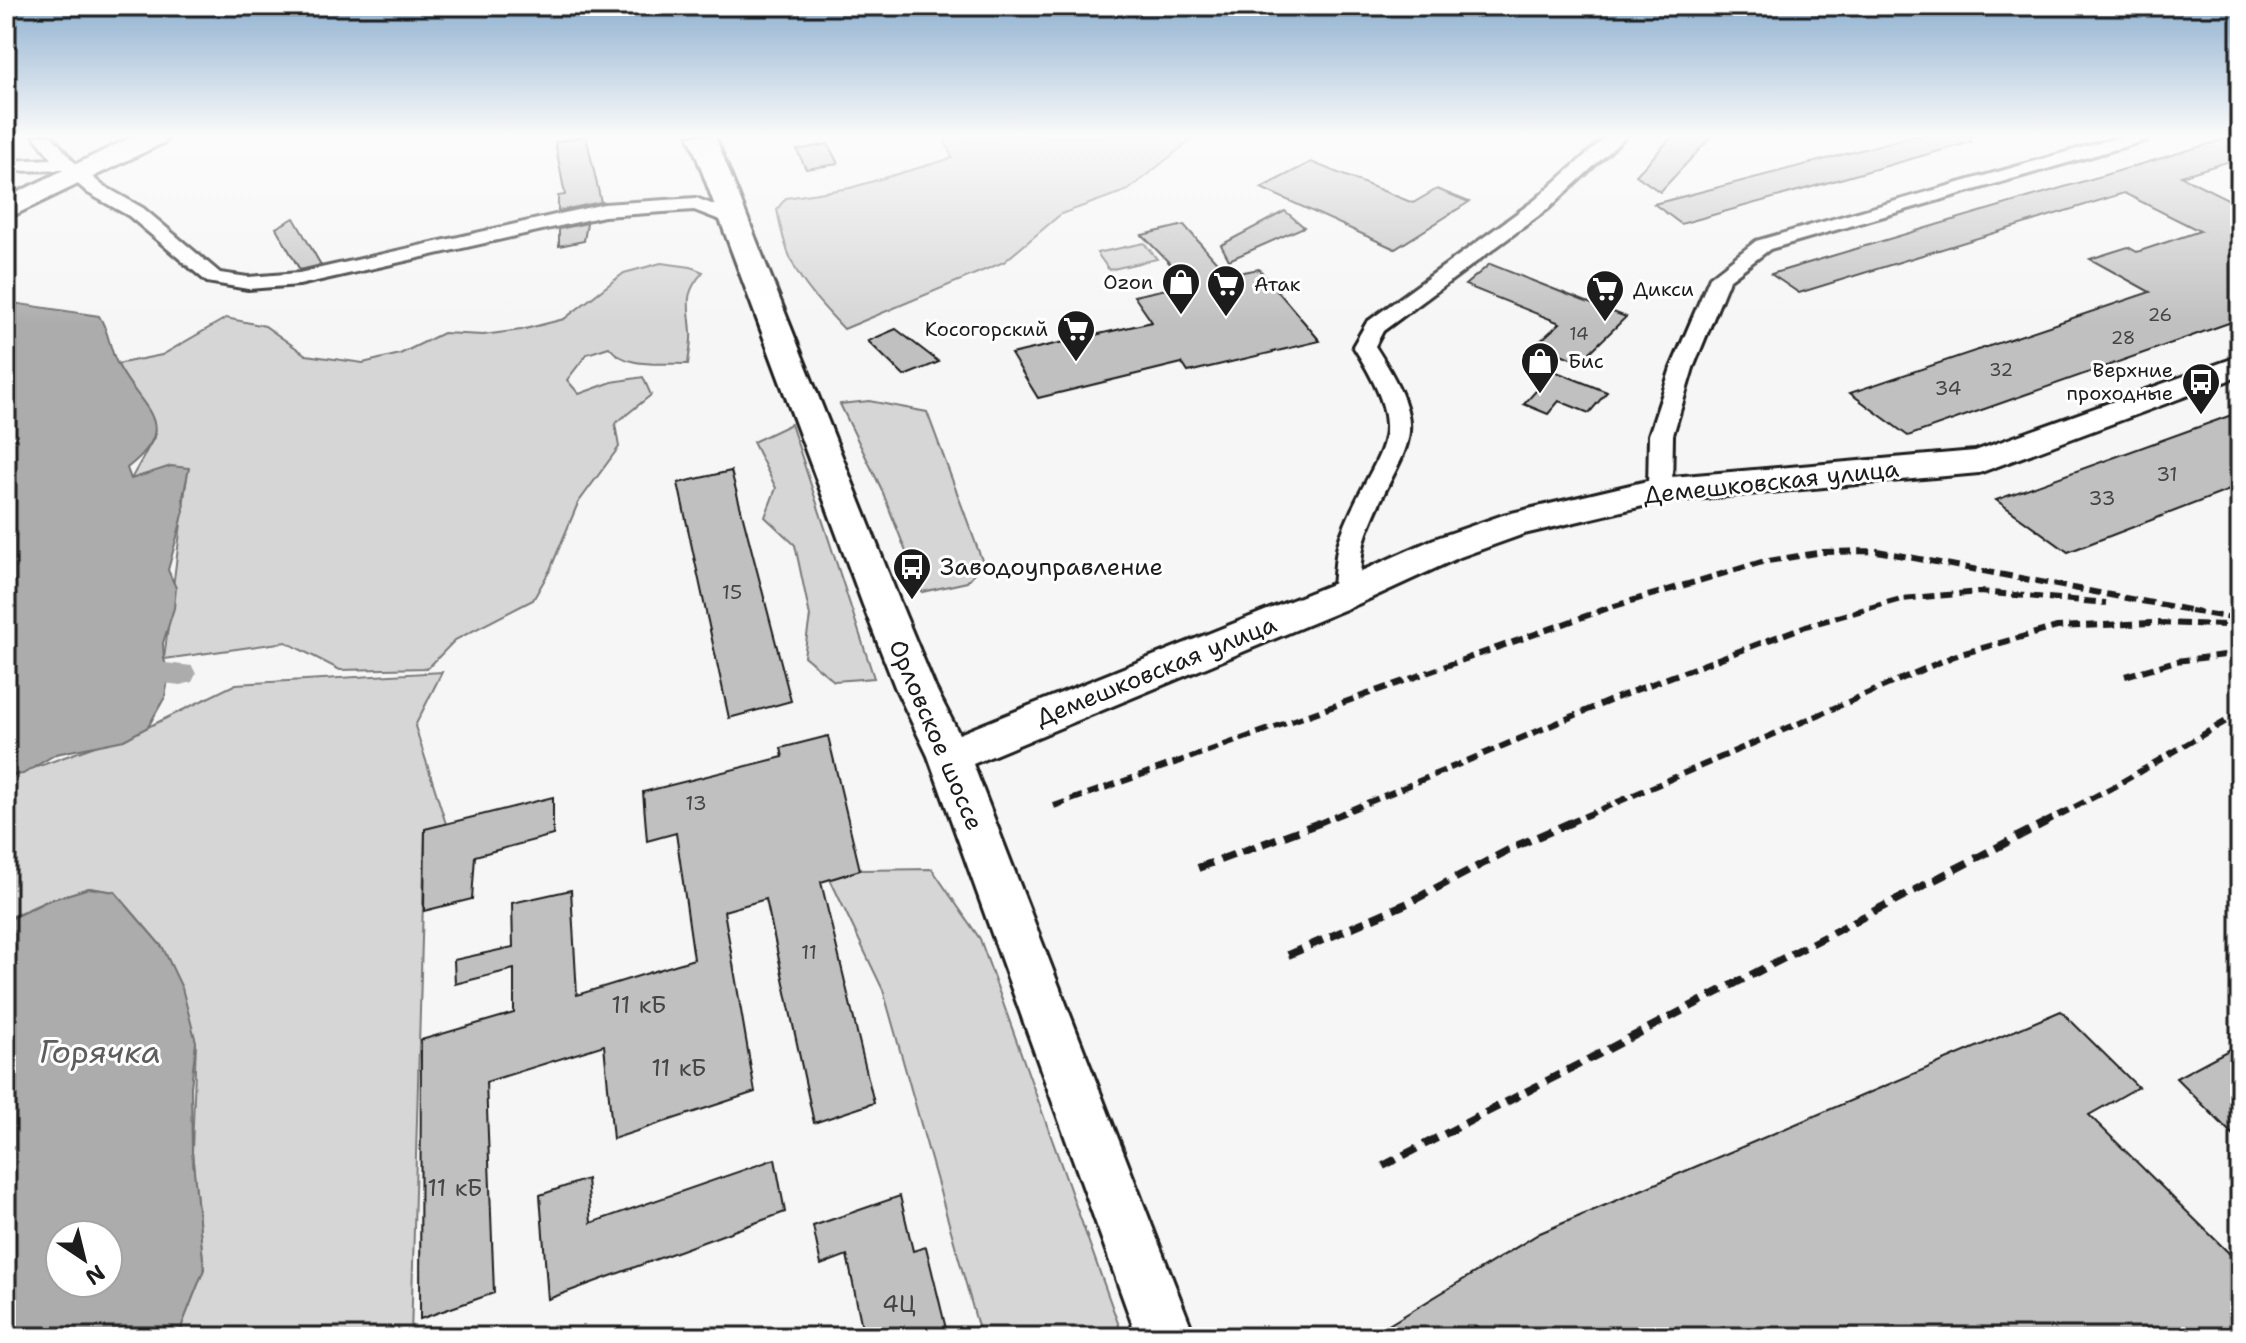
<svg xmlns="http://www.w3.org/2000/svg" width="2246" height="1343" font-family="'Shantell Sans',sans-serif">
<style>
.green{fill:#d6d6d6;stroke:#797979;stroke-width:2}
.water{fill:#acacac;stroke:#727272;stroke-width:2;fill-rule:evenodd}
.lines{fill:none;stroke-linecap:round;stroke-linejoin:round}
.canal{fill:#acacac;fill-rule:evenodd}
.building{fill:#c0c0c0;stroke:#1c1c1c;stroke-width:2}
.street-casing{stroke:#1c1c1c;stroke-width:6}
.secondary-casing{stroke:#1c1c1c;stroke-width:6}
.primary-casing{stroke:#1c1c1c;stroke-width:6}
.street{fill:#fff;fill-rule:evenodd}
.secondary{fill:#fff;fill-rule:evenodd}
.primary{fill:#fff;fill-rule:evenodd}
.rail-far1{stroke:#1c1c1c;stroke-width:6;stroke-dasharray:12 6;stroke-linecap:butt}
.rail{stroke:#1c1c1c;stroke-width:8;stroke-dasharray:15 8;stroke-linecap:butt}
.labels{text-anchor:middle;dominant-baseline:central;stroke-width:6;stroke-linejoin:round;paint-order:stroke}
.far-number-label{font-size:18px;fill:#454545}
.far-poi-label{font-size:20px;fill:#1c1c1c;stroke:#fff;text-anchor:end}
.number-label{font-size:20px;fill:#454545}
.street-label{font-size:24px;fill:#1c1c1c;stroke:#fff}
.poi-label{font-size:24px;fill:#1c1c1c;stroke:#fff;text-anchor:start}
.near-number-label{font-size:24px;fill:#454545}
.near-water-label{font-size:32px;font-style:italic;fill:#5d5d5d;stroke:#fff}
</style>
<rect width="100%" height="100%" fill="#f6f6f6"/>
<filter id="ink" filterUnits="userSpaceOnUse"><feTurbulence type="fractalNoise" baseFrequency=".0125" numOctaves="2"/><feDisplacementMap in="SourceGraphic" scale="16" xChannelSelector="R" yChannelSelector="G"/><feConvolveMatrix kernelMatrix="1 2 1 2 8 2 1 2 1" color-interpolation-filters="sRGB"/></filter>
<g filter="url(#ink)">
<g class="green">
<path d="M943,136H1196L1128,190L1061,214L1004,262L844,329C804,286 787,269 777,209L786,198L850,188L952,158Z"/>
<path d="M1144,243L1157,259L1109,270L1097,253Z"/>
<path d="M661,263L691,267L703,272C683,295 689,303 691,332C692,342 689,354 688,364C662,362 627,370 609,347L587,354L567,380L579,394L612,382L643,377L651,395L615,424L619,447L578,503L550,570L533,600L455,640L428,668L340,670L286,642L164,659L188,468L131,479L156,434L117,364L162,355L226,318L265,326L306,355L363,363L400,354L443,333L483,335L521,330L564,319L624,273Z"/>
<path d="M869,401L927,412L983,563L967,582L922,592L881,488L840,404Z"/>
<path d="M791,424L874,678L834,681L804,656L810,616L795,545L765,517L776,488L753,442Z"/>
<path d="M442,672L415,726L446,824L425,829L411,1337H181L182,1325L204,1269L192,1152L196,1042L163,948L115,892L89,888L47,901L6,919V778L148,727L236,684Z"/>
<path d="M932,869L980,939L1123,1337H981L883,990L830,879L860,870Z"/>
</g>
<g class="water">
<path d="M6,302L99,316C109,331 109,348 117,363C139,408 184,424 127,468L131,479L171,466L189,468L183,497L184,511L168,570L176,588L174,608L163,643L164,659L169,674L165,697L148,727L124,740L56,754L23,774L6,776Z"/>
<path d="M89,888L115,892L163,948L182,988L196,1042L191,1087L192,1152L204,1269L182,1325L181,1337H6V921L47,901ZM60,1235H108V1283H60Z"/>
</g>
<g class="lines">
<path class="canal" d="M156,662L192,666L196,674L192,682L181,685L145,681L141,673L145,665Z"/>
</g>
<g class="building">
<path d="M586,136L601,202L558,211V196L565,195L555,142Z"/>
<path d="M1673,136H1712L1660,192L1636,175Z"/>
<path d="M1914,136H1971V142L1681,224L1654,204Z"/>
<path d="M2229,138L2240,143V158L2181,176L2240,205V319L1908,436L1850,393L2150,292L2090,259L2128,247L2137,252L2200,231L2124,193L1799,293L1771,274Z"/>
<path d="M828,144L838,164L806,169L797,150Z"/>
<path d="M1311,162L1413,203L1437,189L1469,202L1395,249L1261,188Z"/>
<path d="M1285,211L1304,227L1229,260L1221,245Z"/>
<path d="M294,218L321,265L300,270L276,228Z"/>
<path d="M587,223L584,241L559,246V229Z"/>
<path d="M1184,225L1228,275L1259,269L1320,341L1188,372L1182,363L1038,398L1011,354L1152,322L1134,296L1190,284L1142,235Z"/>
<path d="M1490,264L1584,301L1626,317L1580,362L1537,344L1560,323L1465,285Z"/>
<path d="M896,329L939,362L904,376L868,341Z"/>
<path d="M1554,371L1607,392L1589,413L1559,401L1548,414L1524,404Z"/>
<path d="M2240,412V486L2068,552L1996,500Z"/>
<path d="M731,471L791,701L729,718L678,483Z"/>
<path d="M828,736L860,870L821,882L874,1103L814,1123L766,899L724,911L755,1092L613,1139L604,1045L486,1082L494,1293L420,1319L421,1040L514,1013V969L455,984L454,960L513,947L512,903L571,890L577,995L694,959L676,833L647,841L643,792L783,757L781,748Z"/>
<path d="M553,797V835L475,856L472,899L424,911L425,829Z"/>
<path d="M2061,1011L2138,1087L2089,1115L2240,1264V1337H1369L1540,1233Z"/>
<path d="M2240,1044V1142L2176,1078Z"/>
<path d="M775,1159L785,1212L548,1299L540,1195L587,1179L591,1223Z"/>
<path d="M900,1196L913,1251L926,1247L948,1337H864L847,1255L821,1265L813,1226Z"/>
</g>
<g class="lines">
<defs>
<g id="street">
<path d="M34,136H52L72,160L102,185L143,208L220,273L248,277L299,273L604,204L696,198L740,215L743,219L733,225L694,210L604,216L299,285L248,289L207,282L129,216L88,193L62,170L6,171V161L52,159Z"/>
<path d="M1607,136H1626L1549,208L1383,331L1375,346C1438,444 1401,441 1367,533C1360,551 1361,575 1358,594L1354,601L1345,603L1336,601L1332,594C1335,575 1334,551 1342,533C1377,442 1415,444 1353,346L1367,322L1535,200Z"/>
<path d="M2123,136H2150L2147,140L1770,249L1729,280L1693,368L1673,435L1672,490L1669,496H1651L1648,490L1649,435L1671,368L1710,277L1756,241Z"/>
</g>
<path id="secondary" d="M689,136H715L901,605L935,687L959,734L1332,584L1434,539L1503,515L1660,478L1975,451L2240,356V376L1979,473L1660,502L1524,534L1460,557L1358,604L973,764L1195,1337H1137L928,756L895,687L863,605Z"/>
<path id="primary" d="M134,136H169L165,142L6,219V198Z"/>
</defs>
<use href="#street" class="street-casing"/>
<use href="#secondary" class="secondary-casing"/>
<use href="#primary" class="primary-casing"/>
<use href="#street" class="street"/>
<use href="#secondary" class="secondary"/>
<use href="#primary" class="primary"/>
<g class="rail-far1">
<path d="M2190,611L2240,619"/>
<path d="M2125,676L2176,661L2240,653"/>
<path d="M1054,806L1611,607L1762,562L1823,552L1877,551L2200,612"/>
<path d="M1317,824L1633,691L1806,626L1901,599L1980,592L2106,603"/>
<path d="M1567,824L1954,656L2057,627L2154,623L2227,625"/>
<path d="M2042,824L2115,786L2240,713"/>
</g>
<g class="rail">
<path d="M1198,868L1322,822"/>
<path d="M1288,955L1408,903L1516,846L1572,822"/>
<path d="M1383,1166L2046,822"/>
</g>
</g>
</g>
<linearGradient id="sky" x2="0" y2="1"><stop stop-color="#90b1d0"/><stop offset="0.42" stop-color="#fbfbfb"/><stop offset="1" stop-color="#fbfbfb" stop-opacity="0"/></linearGradient>
<rect width="2246" height="324" fill="url(#sky)"/>
<defs>
<symbol id="shop-pin" viewBox="-11 -11 22 30"><path d="M0 17L-7.5 6A9.5 9.5 0 1 1 7.5 6Z" fill="#1c1c1c" stroke="#fff"/><path d="M-5-2.5h2.3a2.7 3.5 0 0 1 5.4 0H5L5.5 6h-11ZM-1.5-2.5h3a1.5 2.3 0 0 0-3 0Z" fill="#fff"/></symbol>
<symbol id="supermarket-pin" viewBox="-11 -11 22 30"><path d="M0 17L-7.5 6A9.5 9.5 0 1 1 7.5 6Z" fill="#1c1c1c" stroke="#fff"/><path d="M-6-5.5h2.5l.6 2H6L4.5 2H-2.5L-4.4-4H-6ZM-1.5 3.2a1.3 1.3 0 1 0 .1 0ZM3 3.2a1.3 1.3 0 1 0 .1 0Z" fill="#fff"/></symbol>
<symbol id="bus-pin" viewBox="-11 -11 22 30"><path d="M0 17L-7.5 6A9.5 9.5 0 1 1 7.5 6Z" fill="#1c1c1c" stroke="#fff"/><path d="M-5-6H5V4H4V6H2V4H-2V6H-4V4H-5ZM-3.5-4V0h7V-4ZM-3.5 1.2v1.5H-2V1.2ZM2 1.2v1.5H3.5V1.2Z" fill="#fff"/></symbol>
</defs>
<g fill-rule="evenodd">
<use href="#shop-pin" x="1159" y="260" width="44" height="60"/>
<use href="#supermarket-pin" x="1204" y="262" width="44" height="60"/>
<use href="#supermarket-pin" x="1583" y="267" width="44" height="60"/>
<use href="#supermarket-pin" x="1054" y="307" width="44" height="60"/>
<use href="#shop-pin" x="1518" y="339" width="44" height="60"/>
<use href="#bus-pin" x="2179" y="360" width="44" height="60"/>
<use href="#bus-pin" x="890" y="545" width="44" height="60"/>
</g>
<g class="labels">
<g class="far-number-label">
<text x="2160" y="315">26</text>
<text x="1579" y="334">14</text>
<text x="2123" y="338">28</text>
<text x="2001" y="370">32</text>
</g>
<g class="far-poi-label">
<text x="1153" y="282">Ozon</text>
<text x="1254" y="284" text-anchor="start">Атак</text>
<text x="1633" y="289" text-anchor="start">Дикси</text>
<text x="1048" y="329">Косогорский</text>
<text x="1568" y="361" text-anchor="start">Бис</text>
<text x="2173" y="370">Верхние<tspan x="2173" dy="23">проходные</tspan></text>
</g>
<g class="number-label">
<text x="1948" y="388">34</text>
<text x="2167" y="474">31</text>
<text x="2102" y="498">33</text>
<text x="732" y="592">15</text>
<text x="696" y="803">13</text>
<text x="809" y="952">11</text>
</g>
<g class="street-label">
<text transform="translate(1771 482) rotate(-6)">Демешковская улица</text>
<text transform="translate(1156 671) rotate(-22)">Демешковская улица</text>
<text transform="translate(936 735) rotate(67)">Орловское шоссе</text>
</g>
<g class="poi-label">
<text x="940" y="567">Заводоуправление</text>
</g>
<g class="near-number-label">
<text x="639" y="1005">11 кБ</text>
<text x="679" y="1068">11 кБ</text>
<text x="455" y="1188">11 кБ</text>
<text x="899" y="1304">4Ц</text>
</g>
<g class="near-water-label">
<text x="100" y="1051">Горячка</text>
</g>
</g>
<rect width="2246" height="1343" fill="none" stroke="#fff" stroke-width="32"/>
<rect x="16" y="16" width="2214" height="1311" fill="none" stroke="#1c1c1c" stroke-width="3" filter="url(#ink)"/>
<g transform="translate(84 1259) rotate(145)"><circle r="38" fill="#ffffff" stroke="#a4a4a4" stroke-width="2"/>
<path d="M0-6L14 30L0 20L-14 30Z" fill="#1c1c1c"/>
<text y="-12" font-size="22" font-weight="bold" text-anchor="middle" fill="#1c1c1c">N</text>
</g>
</svg>
